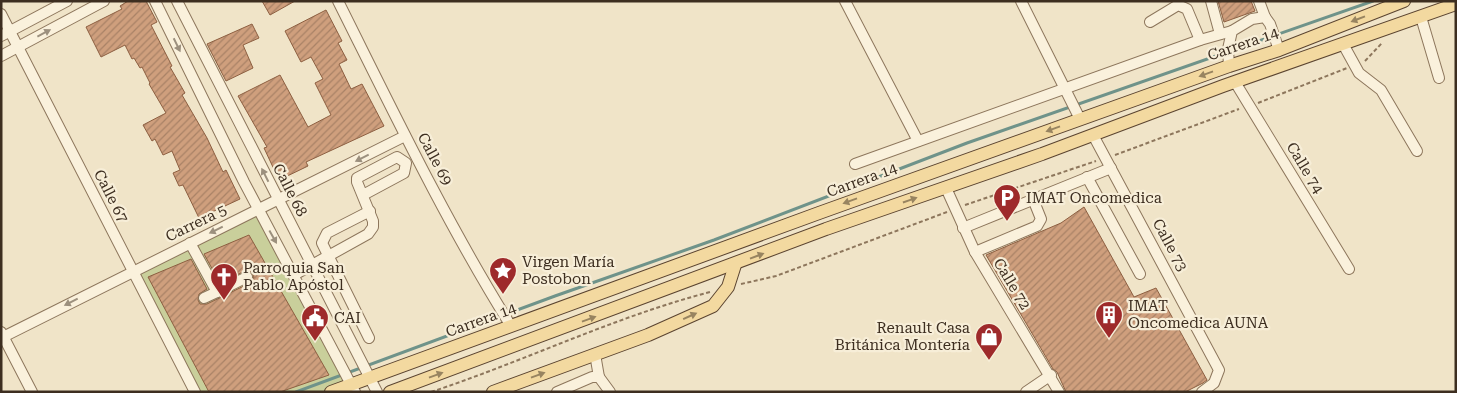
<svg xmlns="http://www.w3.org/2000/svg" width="1457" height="393" font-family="'Roboto Serif',serif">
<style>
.green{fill:#c9cf9b}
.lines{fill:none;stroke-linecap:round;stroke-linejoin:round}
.stream{stroke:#6f938a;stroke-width:3}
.building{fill:url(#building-hatch);stroke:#8d5f41}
.minor-casing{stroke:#8d765c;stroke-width:12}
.major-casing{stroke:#5b4430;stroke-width:14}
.path{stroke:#8d765c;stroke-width:2;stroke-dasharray:4 2.5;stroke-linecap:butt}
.minor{stroke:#faf1dc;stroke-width:10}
.major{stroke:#f3d9a0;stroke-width:12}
.oneway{fill:#988460}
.oneway2{fill:#9c907e}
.labels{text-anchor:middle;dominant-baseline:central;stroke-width:4.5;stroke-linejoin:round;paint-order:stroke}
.street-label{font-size:15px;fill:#3d2e20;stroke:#f7eed8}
.poi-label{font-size:15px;fill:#3d2e20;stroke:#f7eed8;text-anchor:start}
</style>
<defs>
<pattern id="building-hatch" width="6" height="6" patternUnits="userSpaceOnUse" patternTransform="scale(1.25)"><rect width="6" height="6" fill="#cf9f7d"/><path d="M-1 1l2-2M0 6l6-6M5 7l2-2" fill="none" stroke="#a98266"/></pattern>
</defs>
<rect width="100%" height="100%" fill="#f0e4c8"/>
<path class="green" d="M258,210L352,384L331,392H195L133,271Z"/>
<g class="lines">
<path class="stream" d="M296,392L555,296L714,240L967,143L1373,1"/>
</g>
<g class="building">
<path d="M128,1H146L157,22L151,25L172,66L170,67L185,93L182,95L207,138L223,172L226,170L240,199L199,218L183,185L179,186L173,173L180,170L172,151L163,155L155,139L152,141L143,125L166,113L149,84L150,83L142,67L140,68L134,58L132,59L125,45L101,57L86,27L122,9L120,6Z"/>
<path d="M262,1H295L270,15Z"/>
<path d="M1218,1H1251L1255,11L1224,22Z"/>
<path d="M326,10L342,41L338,43L347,60L339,64L351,89L362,84L384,126L306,162L308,166L279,180L264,148L267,147L238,96L280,75L308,127L331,115L315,83L323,79L311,57L301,62L285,31Z"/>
<path d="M252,24L259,38L243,45L253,68L226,81L207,44Z"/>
<path d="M1084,207L1134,297L1156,288L1207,380L1203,383L1185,392H1066L1057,372L1053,369L986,255L1061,223Z"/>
<path d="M249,235L329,375L280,392H209L148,277L191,259L207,289L199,294L198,300L200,304H207L250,283L254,277L251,272L247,270L220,283L204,254Z"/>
</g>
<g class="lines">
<defs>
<g id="minor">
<path d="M155,1L244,182L355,392"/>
<path d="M177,1L377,392"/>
<path d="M338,1C393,111 446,222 511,326"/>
<path d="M845,1L918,141"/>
<path d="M1021,1L1080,119"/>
<path d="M1211,1L1220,34"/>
<path d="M1259,1L1265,17"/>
<path d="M1,14L195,392"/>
<path d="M1421,17L1439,78"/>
<path d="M1150,22L1178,5L1187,9L1200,40"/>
<path d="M1,36L67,1"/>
<path d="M1343,44L1359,73L1381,90L1417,151"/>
<path d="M1,56L104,1"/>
<path d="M1229,66L1228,49L1232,31L1252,19L1265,17L1270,24L1279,50"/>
<path d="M1235,82L1349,269"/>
<path d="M1093,135L1219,370L1214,383L1202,392"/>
<path d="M855,164L1200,40L1232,31"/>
<path d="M1087,177L1140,274"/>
<path d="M946,188L975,252L1059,392"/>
<path d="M963,228L1111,168"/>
<path d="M190,243L217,292L247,277"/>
<path d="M975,252L1037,226L1041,219L1033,199"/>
<path d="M294,275L368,234L373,227V221L357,182V178L397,157L406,163L404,173L363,195"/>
<path d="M204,298L217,292"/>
<path d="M1,332L32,392"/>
<path d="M1,338L405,136"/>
<path d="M369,338L322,243L327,233L370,211"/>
<path d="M595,354L599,377"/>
<path d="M557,392L592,377H599L610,392"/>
<path d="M1026,392L1051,375"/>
</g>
<g id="major">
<path d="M331,392L819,213L1229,66L1279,50L1404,1"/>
<path d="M390,392L826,229L1042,154L1223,86L1456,4"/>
<path d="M493,392L648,335L713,306L728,287L735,265"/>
</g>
</defs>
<use href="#minor" class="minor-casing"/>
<use href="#major" class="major-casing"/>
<g class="path">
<path d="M1365,61L1382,43"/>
<path d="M1258,103L1347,68"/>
<path d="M1115,155L1239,109"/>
<path d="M965,205L1096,161"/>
<path d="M741,284L776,276L947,212"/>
<path d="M431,392C525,361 614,317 710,292"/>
</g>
<use href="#minor" class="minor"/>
<use href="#major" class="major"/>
</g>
<defs><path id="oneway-solid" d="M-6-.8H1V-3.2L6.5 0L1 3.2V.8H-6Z" transform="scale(1.25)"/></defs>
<g class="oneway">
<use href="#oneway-solid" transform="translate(1358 19) rotate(159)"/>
<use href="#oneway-solid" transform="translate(1206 74) rotate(160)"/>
<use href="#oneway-solid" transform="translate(1053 129) rotate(160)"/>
<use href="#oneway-solid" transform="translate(910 200) rotate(-19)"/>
<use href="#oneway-solid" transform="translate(850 201) rotate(160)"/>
<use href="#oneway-solid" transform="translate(757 256) rotate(-21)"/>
<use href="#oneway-solid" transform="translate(690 316) rotate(-24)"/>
<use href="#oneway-solid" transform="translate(589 319) rotate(-20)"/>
<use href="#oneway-solid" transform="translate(436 375) rotate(-20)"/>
<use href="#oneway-solid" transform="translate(538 375) rotate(-20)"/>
</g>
<g class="oneway2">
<use href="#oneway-solid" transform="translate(44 33) rotate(-28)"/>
<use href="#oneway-solid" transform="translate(177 45) rotate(64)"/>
<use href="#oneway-solid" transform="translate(362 158) rotate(153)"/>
<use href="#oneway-solid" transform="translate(265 175) rotate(-117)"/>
<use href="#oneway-solid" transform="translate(216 230) rotate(154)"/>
<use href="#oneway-solid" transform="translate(273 237) rotate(61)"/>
<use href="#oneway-solid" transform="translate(71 302) rotate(153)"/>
</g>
<defs>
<symbol id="parking-pin" viewBox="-11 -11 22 30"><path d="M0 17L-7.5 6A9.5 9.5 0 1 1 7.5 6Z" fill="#9e2a2b" stroke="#f7eed8"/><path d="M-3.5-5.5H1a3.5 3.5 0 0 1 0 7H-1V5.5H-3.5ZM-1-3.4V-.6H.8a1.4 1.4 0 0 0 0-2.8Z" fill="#fff"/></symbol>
<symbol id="sight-pin" viewBox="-11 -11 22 30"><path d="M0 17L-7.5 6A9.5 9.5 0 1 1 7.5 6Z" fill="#9e2a2b" stroke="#f7eed8"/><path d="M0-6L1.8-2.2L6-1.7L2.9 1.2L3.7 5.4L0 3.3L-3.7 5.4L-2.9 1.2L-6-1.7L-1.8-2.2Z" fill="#fff"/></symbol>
<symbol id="church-pin" viewBox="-11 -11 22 30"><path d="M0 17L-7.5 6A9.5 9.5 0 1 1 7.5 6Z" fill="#9e2a2b" stroke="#f7eed8"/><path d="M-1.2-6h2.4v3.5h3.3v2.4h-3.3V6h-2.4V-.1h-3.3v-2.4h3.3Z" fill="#fff"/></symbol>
<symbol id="building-pin" viewBox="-11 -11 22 30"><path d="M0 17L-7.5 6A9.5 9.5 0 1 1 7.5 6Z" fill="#9e2a2b" stroke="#f7eed8"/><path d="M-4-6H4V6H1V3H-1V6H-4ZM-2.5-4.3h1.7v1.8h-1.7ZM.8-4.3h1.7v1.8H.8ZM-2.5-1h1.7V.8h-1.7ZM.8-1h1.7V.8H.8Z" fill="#fff"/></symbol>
<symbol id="civic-pin" viewBox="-11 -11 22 30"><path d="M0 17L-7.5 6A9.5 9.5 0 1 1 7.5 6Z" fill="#9e2a2b" stroke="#f7eed8"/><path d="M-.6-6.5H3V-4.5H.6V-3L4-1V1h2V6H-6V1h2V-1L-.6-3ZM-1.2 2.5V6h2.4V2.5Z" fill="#fff"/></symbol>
<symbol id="shop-pin" viewBox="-11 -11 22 30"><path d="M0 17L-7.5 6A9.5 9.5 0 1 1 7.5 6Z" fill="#9e2a2b" stroke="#f7eed8"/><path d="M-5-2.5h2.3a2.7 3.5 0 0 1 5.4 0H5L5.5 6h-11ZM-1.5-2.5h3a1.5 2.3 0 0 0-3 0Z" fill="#fff"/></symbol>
</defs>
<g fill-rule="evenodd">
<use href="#parking-pin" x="991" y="182" width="32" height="43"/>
<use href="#sight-pin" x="487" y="255" width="32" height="43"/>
<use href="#church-pin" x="208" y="261" width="32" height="43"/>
<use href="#building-pin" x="1093" y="299" width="32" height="43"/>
<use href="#civic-pin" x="299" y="302" width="32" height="43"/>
<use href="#shop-pin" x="973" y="321" width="32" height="43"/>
</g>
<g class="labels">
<g class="street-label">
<text transform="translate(1243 44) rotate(-19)">Carrera 14</text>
<text transform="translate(435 159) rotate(62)">Calle 69</text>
<text transform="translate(1305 168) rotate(59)">Calle 74</text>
<text transform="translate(862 180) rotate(-20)">Carrera 14</text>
<text transform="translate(290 190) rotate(63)">Calle 68</text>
<text transform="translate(111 196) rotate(63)">Calle 67</text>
<text transform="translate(196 223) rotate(-26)">Carrera 5</text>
<text transform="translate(1170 245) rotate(62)">Calle 73</text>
<text transform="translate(1012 284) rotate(59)">Calle 72</text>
<text transform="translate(481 320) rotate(-20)">Carrera 14</text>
</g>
<g class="poi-label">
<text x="1026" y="198">IMAT Oncomedica</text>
<text x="522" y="262">Virgen María<tspan x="522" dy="17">Postobon</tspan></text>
<text x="243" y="268">Parroquia San<tspan x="243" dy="17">Pablo Apóstol</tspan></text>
<text x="1128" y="306">IMAT<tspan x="1128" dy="17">Oncomedica AUNA</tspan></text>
<text x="334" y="318">CAI</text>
<text x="970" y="328" text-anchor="end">Renault Casa<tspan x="970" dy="17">Británica Montería</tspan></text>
</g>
</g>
<rect width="1457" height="393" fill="none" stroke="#3d2e20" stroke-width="5"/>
</svg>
